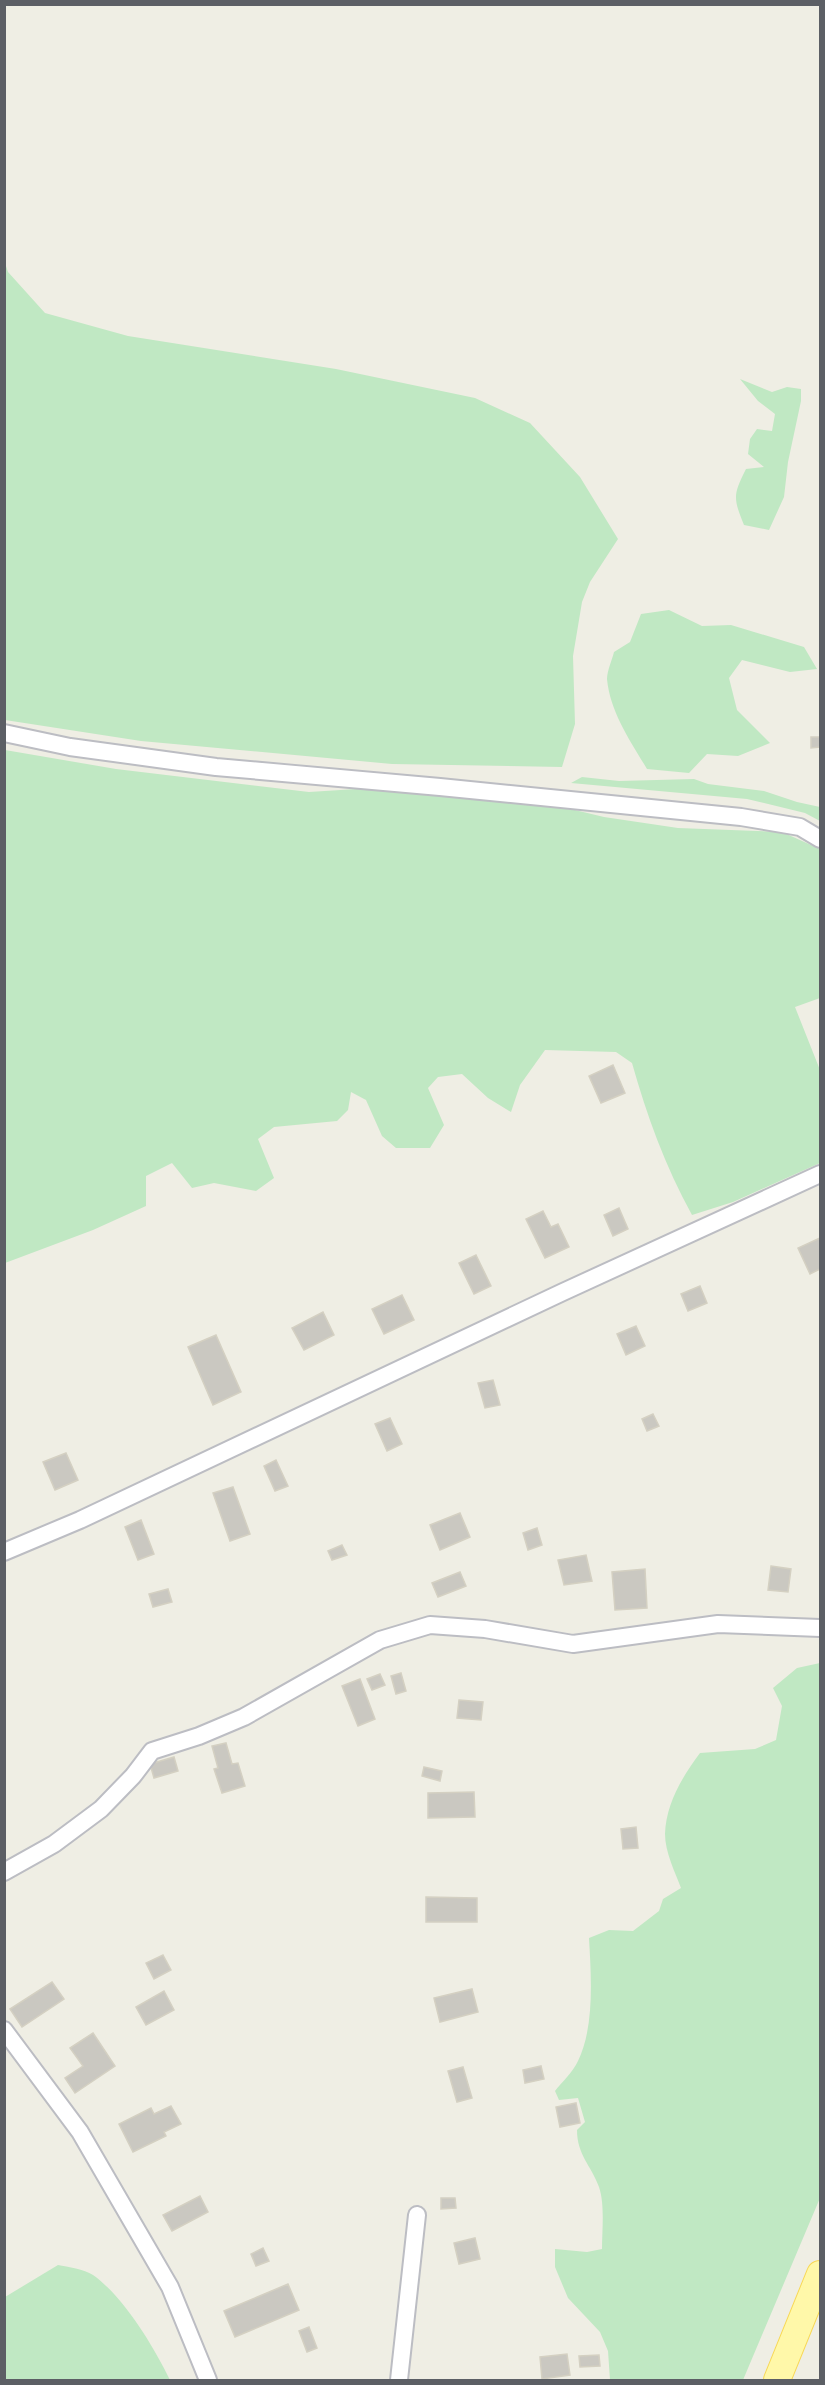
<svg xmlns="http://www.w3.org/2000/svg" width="825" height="2385" font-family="'Open Sans',sans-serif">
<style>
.green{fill:#c0e8c3}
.building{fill:#cac8c1;stroke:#d4d0c2;stroke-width:1.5}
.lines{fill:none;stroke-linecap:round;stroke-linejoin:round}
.street-casing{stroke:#bcbdc3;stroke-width:20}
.primary-casing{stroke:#f8d855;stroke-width:28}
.street{stroke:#fff;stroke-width:16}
.primary{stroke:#fff8a9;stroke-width:26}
</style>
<rect width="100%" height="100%" fill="#efeee4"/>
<g class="green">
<path d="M5,263L8,272L45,313L128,336L336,369L475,398L530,423L580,477L618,539L590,582L582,602L573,656L575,724L562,767L392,764L141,741L5,720Z"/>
<path d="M740,379L772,392L787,387L801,389V401L788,462L784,497L769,530L744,525C733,498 733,495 746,469L764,467L748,454L750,439L757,429L772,431L775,414L758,401Z"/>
<path d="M669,610L702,626L731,625L804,647L817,669L790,672L742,660L729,678L737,710L770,743L738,756L707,754L689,773L647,769C631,742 610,712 607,679C607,671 612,660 614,652L630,642L641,614Z"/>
<path d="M5,750L116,769L309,792L372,788L420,794L533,800L604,817L678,828L782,832L820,849V998L795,1007L820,1070V1163L733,1202L692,1215C665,1166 647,1116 632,1063L616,1052L545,1050L520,1085L511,1112L488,1098L462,1074L438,1077L428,1088L444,1125L430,1148H396L382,1136L366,1100L351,1092L348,1110L337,1121L274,1127L258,1139L274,1178L256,1191L214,1183L192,1188L172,1163L146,1176V1206L93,1230L5,1263Z"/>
<path d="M582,777L619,781L694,779L708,784L764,791L797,802L820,807V821L805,813L747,799L571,783Z"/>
<path d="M820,1663V2198L743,2380H610L608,2351L600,2332L568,2298L555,2267V2249L587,2252L602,2249C602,2230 605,2205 599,2187C591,2165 577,2155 577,2130L585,2122L578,2098L559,2100L555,2091C562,2082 573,2072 578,2061C595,2026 591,1975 589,1938L609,1930L633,1931L659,1911L663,1899L681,1888C675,1872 665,1852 665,1834C666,1804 682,1777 700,1753L755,1749L776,1740L782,1706L773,1688L797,1668Z"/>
<path d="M58,2265C68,2267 84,2269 93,2275C124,2297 154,2347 170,2380H5V2297Z"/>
</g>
<g class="building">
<path d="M811,737H820V747L811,748Z"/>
<path d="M613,1065L625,1093L601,1103L589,1076Z"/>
<path d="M619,1208L628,1229L613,1236L604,1215Z"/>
<path d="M543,1211L551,1227L558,1224L569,1247L545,1258L526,1219Z"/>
<path d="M820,1238V1269L810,1274L798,1248Z"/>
<path d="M476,1255L491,1286L474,1294L459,1263Z"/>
<path d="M700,1286L707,1303L688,1311L681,1294Z"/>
<path d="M402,1295L414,1320L384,1334L372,1309Z"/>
<path d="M323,1312L334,1335L304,1350L292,1328Z"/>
<path d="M636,1326L645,1346L626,1355L617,1334Z"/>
<path d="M216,1335L241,1392L213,1405L188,1347Z"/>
<path d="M493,1380L500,1405L485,1408L478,1383Z"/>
<path d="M653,1414L659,1426L647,1431L642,1419Z"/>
<path d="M390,1418L402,1444L387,1451L375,1424Z"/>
<path d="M66,1453L78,1480L55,1490L43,1462Z"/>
<path d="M276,1460L288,1486L275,1491L264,1466Z"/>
<path d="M233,1487L250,1534L230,1541L213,1493Z"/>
<path d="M460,1513L470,1537L440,1550L430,1525Z"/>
<path d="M141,1520L154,1554L138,1560L125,1527Z"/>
<path d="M537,1528L542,1545L528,1550L523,1533Z"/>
<path d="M342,1545L347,1555L332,1560L328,1551Z"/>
<path d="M586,1555L592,1581L564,1585L558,1560Z"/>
<path d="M771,1566L791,1569L788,1592L768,1590Z"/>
<path d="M645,1569L647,1608L615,1610L612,1572Z"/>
<path d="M460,1572L466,1586L438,1597L432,1583Z"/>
<path d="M168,1589L172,1602L153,1607L149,1594Z"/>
<path d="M401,1673L406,1691L396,1694L391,1676Z"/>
<path d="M380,1674L385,1685L372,1690L367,1679Z"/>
<path d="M360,1679L375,1719L358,1726L342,1686Z"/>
<path d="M459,1700L483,1702L481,1720L457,1718Z"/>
<path d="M226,1743L232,1764L238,1763L245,1786L222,1793L214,1769L218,1768L212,1746Z"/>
<path d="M174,1757L178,1771L154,1778L150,1764Z"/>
<path d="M424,1767L442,1771L440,1781L422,1776Z"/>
<path d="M474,1792L475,1817L428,1818V1793Z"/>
<path d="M636,1827L638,1848L623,1849L621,1829Z"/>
<path d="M426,1897L477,1898V1922H426Z"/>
<path d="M163,1955L171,1970L154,1979L146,1963Z"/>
<path d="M52,1982L64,1999L22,2027L10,2009Z"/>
<path d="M472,1989L478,2012L440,2022L434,1998Z"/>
<path d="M164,1991L174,2010L146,2025L136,2007Z"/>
<path d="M93,2033L115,2066L75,2093L65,2078L83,2066L70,2048Z"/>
<path d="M541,2066L544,2079L525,2083L523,2070Z"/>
<path d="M463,2067L472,2098L457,2102L448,2071Z"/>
<path d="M576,2103L580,2123L560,2127L556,2107Z"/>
<path d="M171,2106L181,2124L164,2132L166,2136L133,2152L119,2124L151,2108L154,2114Z"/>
<path d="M200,2196L208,2212L172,2231L163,2215Z"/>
<path d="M441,2198H455L456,2208L441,2209Z"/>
<path d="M475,2238L480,2259L459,2264L454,2243Z"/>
<path d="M263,2248L269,2261L256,2266L251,2254Z"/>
<path d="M288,2284L299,2310L235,2337L224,2311Z"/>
<path d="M309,2327L317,2348L307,2352L299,2331Z"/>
<path d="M567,2354L570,2375L542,2379L540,2357Z"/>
<path d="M599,2355L600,2366L580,2367L579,2356Z"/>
</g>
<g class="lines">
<defs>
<g id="street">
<path d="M4,733L70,747L216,767L440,787L741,817L800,827L820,839"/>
<path d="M4,1552L80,1520L563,1292L820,1174"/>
<path d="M4,1872L54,1844L101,1809L133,1776L152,1751L199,1736L244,1717L380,1640L430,1625L485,1629L573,1644L718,1624L820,1628"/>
<path d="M4,2030L80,2132L170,2287L208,2380"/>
<path d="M399,2380L417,2215"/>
</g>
<path id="primary" d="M777,2380L820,2274"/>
</defs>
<use href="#street" class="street-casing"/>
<use href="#primary" class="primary-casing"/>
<use href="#street" class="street"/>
<use href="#primary" class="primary"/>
</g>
<rect width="825" height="2385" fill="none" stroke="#5c5f65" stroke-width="12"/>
</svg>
